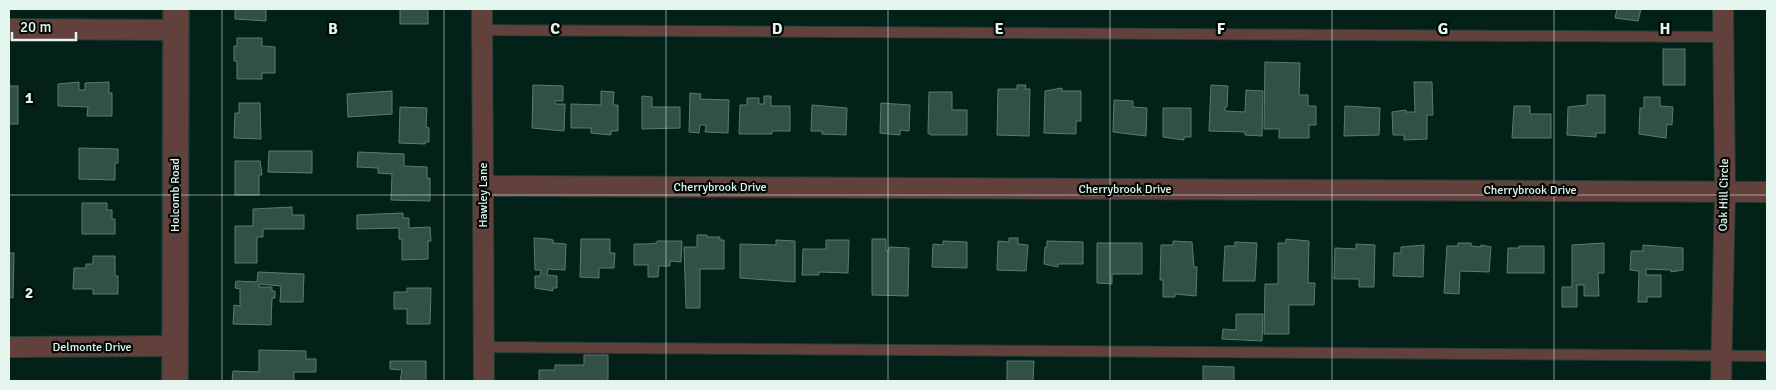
<svg xmlns="http://www.w3.org/2000/svg" width="1776" height="390" font-family="Signika,sans-serif">
<style>
.building{fill:#325046;stroke:#5c7b70}
.lines{fill:none;stroke-linecap:round;stroke-linejoin:round}
.service-casing{stroke:#223f37;stroke-width:12}
.minor-casing{stroke:#223f37;stroke-width:22}
.tertiary-casing{stroke:#223f37;stroke-width:28}
.service{stroke:#62413d;stroke-width:10}
.minor{stroke:#62413d;stroke-width:20}
.tertiary{stroke:#62413d;stroke-width:25}
.grid{fill:none;stroke:#e4f5ee;stroke-width:1;stroke-opacity:0.55}
.labels{text-anchor:middle;dominant-baseline:central;stroke-width:4.5;stroke-linejoin:round;paint-order:stroke}
.street-label{font-size:12px;fill:#e4f5ee;stroke:#010906}
.grid-label{font-size:16px;text-anchor:middle;font-weight:bold;fill:#e4f5ee;stroke:#010906;stroke-width:4.5;stroke-linejoin:round;paint-order:stroke}
</style>
<rect width="100%" height="100%" fill="#032119"/>
<g class="building">
<path d="M235,9H266V21L235,19Z"/>
<rect x="400" y="9" width="28" height="15"/>
<path d="M1617,9H1641L1638,21L1615,18Z"/>
<path d="M237,38H262V46L275,47V73H262V79H237V61H234V46H237Z"/>
<rect x="1663" y="49" width="22" height="36"/>
<path d="M1265,62L1300,63L1299,95H1308V106H1316V125H1309V138H1279V129H1264Z"/>
<path d="M9,79L10,86H18V124H9Z"/>
<path d="M79,82V90H85V83L109,82V93H112V116H87L88,107L58,106V84Z"/>
<path d="M1414,82H1432L1433,115H1427V139L1404,140V135H1393L1392,112L1406,110V112H1415Z"/>
<path d="M533,85L563,86V101H555V104H565L564,131L532,128Z"/>
<path d="M1017,85H1026L1025,89H1030L1029,136L997,135L998,89H1017Z"/>
<path d="M1211,85L1228,86L1227,107H1225V111L1245,112L1246,90L1263,91L1262,136L1245,135V132L1209,131Z"/>
<path d="M1062,88V91H1081V121H1076V134L1044,133L1045,91Z"/>
<path d="M392,91V114L348,117L347,94Z"/>
<path d="M601,91L614,92L613,105H618V131H611V135L591,133V128H571V104L601,105Z"/>
<path d="M929,92H952V110H967V135H931L928,133Z"/>
<path d="M690,93L701,94L700,99L729,100L728,133L705,132L706,125H700L699,133L689,132Z"/>
<path d="M1587,95H1605V133H1596V137L1567,135L1568,107L1587,105Z"/>
<path d="M642,96L652,97V107H680V128L642,129Z"/>
<path d="M764,96H771V106H790V131H772V134H739L740,105H747V98H759V104H764Z"/>
<path d="M1644,97H1660V106L1673,107L1672,125L1667,124L1666,138L1639,134L1640,108H1644Z"/>
<path d="M1114,100L1133,101V107L1147,108L1146,136L1113,132Z"/>
<path d="M239,103H260L261,139L234,138L235,113H239Z"/>
<path d="M881,103L910,105L909,131L900,130V135L880,133Z"/>
<path d="M812,105L847,108L846,135L822,134V131H811Z"/>
<path d="M1345,106L1380,108L1379,135L1344,136Z"/>
<path d="M1514,106H1530V114H1551V138H1512Z"/>
<path d="M400,107L427,108L426,127L429,128V142H425V144L399,143Z"/>
<path d="M1163,108H1191V137H1184V140L1163,137Z"/>
<path d="M79,148L118,149V163H115V180L79,179Z"/>
<path d="M269,151H312V173L268,172Z"/>
<path d="M358,152L404,154V166L427,167V178H430V201L391,200L392,174L378,173V168L357,167Z"/>
<path d="M235,161H260L262,175H259V195H235Z"/>
<path d="M82,203H107V210H112V219H115V234H82Z"/>
<path d="M292,207V215H304V229H263V237H257V263H235V226H253V209Z"/>
<path d="M403,213V218H409V228L430,227L431,241H428V259L402,260V239H399V228L357,229V215Z"/>
<path d="M697,235H707V237H720V240H724V269H700V308H686L684,247H697Z"/>
<path d="M534,238L549,239L553,240V243L566,244L565,270L548,269L547,275L557,276V288H553V291L535,288V276H540L541,270H535Z"/>
<path d="M1009,238H1018V244L1028,245L1026,271L997,270L998,241L1009,242Z"/>
<path d="M581,239H610V253H615L614,268H599V278L580,277Z"/>
<path d="M872,239H886V251H889V247L909,248L908,296L872,295Z"/>
<path d="M1286,239L1309,241L1308,283H1315L1314,305H1289V334H1264L1265,284H1278V243H1286Z"/>
<path d="M776,240L795,241V282L740,278V244L776,245Z"/>
<path d="M826,240H849L848,273L819,272V275H802L803,249H826Z"/>
<path d="M657,241H682L681,262L670,261V266H659L658,277H648V265H634V244H648L657,243Z"/>
<path d="M943,241L967,242V268L932,267L933,244L943,245Z"/>
<path d="M1047,241L1083,242V264H1058V267L1044,264L1045,247H1047Z"/>
<path d="M1173,241L1192,242L1194,267H1197L1196,296L1175,294V297H1163V280H1160L1161,245H1173Z"/>
<path d="M1235,242L1257,243L1255,281H1223L1225,246H1235Z"/>
<path d="M1097,243H1142V274H1112V284L1097,283Z"/>
<path d="M1458,243H1471V246L1481,247V245L1491,247L1489,272L1460,271L1459,294L1444,293L1447,246H1458Z"/>
<path d="M1604,243V273H1598L1599,296H1584V285H1577V307H1562V287H1572V245Z"/>
<path d="M1356,244L1375,245L1374,287H1359V279H1334L1335,248L1356,249Z"/>
<path d="M1424,245L1423,277L1393,276L1394,253H1401V247Z"/>
<path d="M1643,245L1683,248V270L1671,272V270L1646,269V275H1661V297H1647V302H1638L1639,271L1630,270L1631,251H1643Z"/>
<path d="M1519,246H1544V273H1507L1508,248H1519Z"/>
<path d="M9,253H14L13,298L9,297Z"/>
<path d="M93,256H115V276H118V294H93V289H73L74,268H86V264H93Z"/>
<path d="M258,272L304,274L303,302H280L281,286L259,284V287H272V291H275V298H272L271,325L233,324L234,305L240,306V289L235,288L236,281L257,282Z"/>
<path d="M407,288H431L430,324H407V309H394V292H407Z"/>
<path d="M1236,314H1263L1262,341L1222,339L1223,329L1236,330Z"/>
<path d="M259,350L306,351V359H316V372H294V381H232L233,371L259,372Z"/>
<path d="M584,355H608V381H539V370H555V365H584Z"/>
<path d="M390,361H426V381H400L402,370L390,369Z"/>
<path d="M1007,361H1034L1033,381H1007Z"/>
<path d="M1203,366L1234,367V381H1203Z"/>
</g>
<g class="lines">
<defs>
<g id="service">
<path d="M482,30L1724,37"/>
<path d="M484,347L1767,356"/>
</g>
<g id="minor">
<path d="M482,9L484,381"/>
<path d="M9,29L176,30"/>
<path d="M483,186L1767,192"/>
<path d="M9,347L175,346"/>
<path d="M1721,381L1725,191L1723,9"/>
</g>
<path id="tertiary" d="M175,381L176,9"/>
</defs>
<use href="#service" class="service-casing"/>
<use href="#minor" class="minor-casing"/>
<use href="#tertiary" class="tertiary-casing"/>
<use href="#service" class="service"/>
<use href="#minor" class="minor"/>
<use href="#tertiary" class="tertiary"/>
</g>
<path class="grid" d="M222,9V381M444,9V381M666,9V381M888,9V381M1110,9V381M1332,9V381M1554,9V381M9,195H1767"/>
<g class="labels">
<g class="street-label">
<text x="720" y="187">Cherrybrook Drive</text>
<text x="1125" y="189">Cherrybrook Drive</text>
<text x="1530" y="190">Cherrybrook Drive</text>
<text transform="translate(175 195) rotate(-90)">Holcomb Road</text>
<text transform="translate(483 195) rotate(-90)">Hawley Lane</text>
<text transform="translate(1724 195) rotate(-89)">Oak Hill Circle</text>
<text x="92" y="347">Delmonte Drive</text>
</g>
</g>
<g class="grid-label">
<text x="333" y="34">B</text>
<text x="555" y="34">C</text>
<text x="777" y="34">D</text>
<text x="999" y="34">E</text>
<text x="1221" y="34">F</text>
<text x="1443" y="34">G</text>
<text x="1665" y="34">H</text>
<text x="29" y="103">1</text>
<text x="29" y="298">2</text>
</g>
<rect width="1776" height="390" fill="none" stroke="#e4f5ee" stroke-width="20"/>
<path d="M12 32v8h64v-8" fill="none" stroke="#e4f5ee" stroke-width="2.5"/>
<text x="20" y="32" font-size="15" fill="#e4f5ee" stroke="#010906" stroke-width="4" paint-order="stroke">20 m</text>
</svg>
